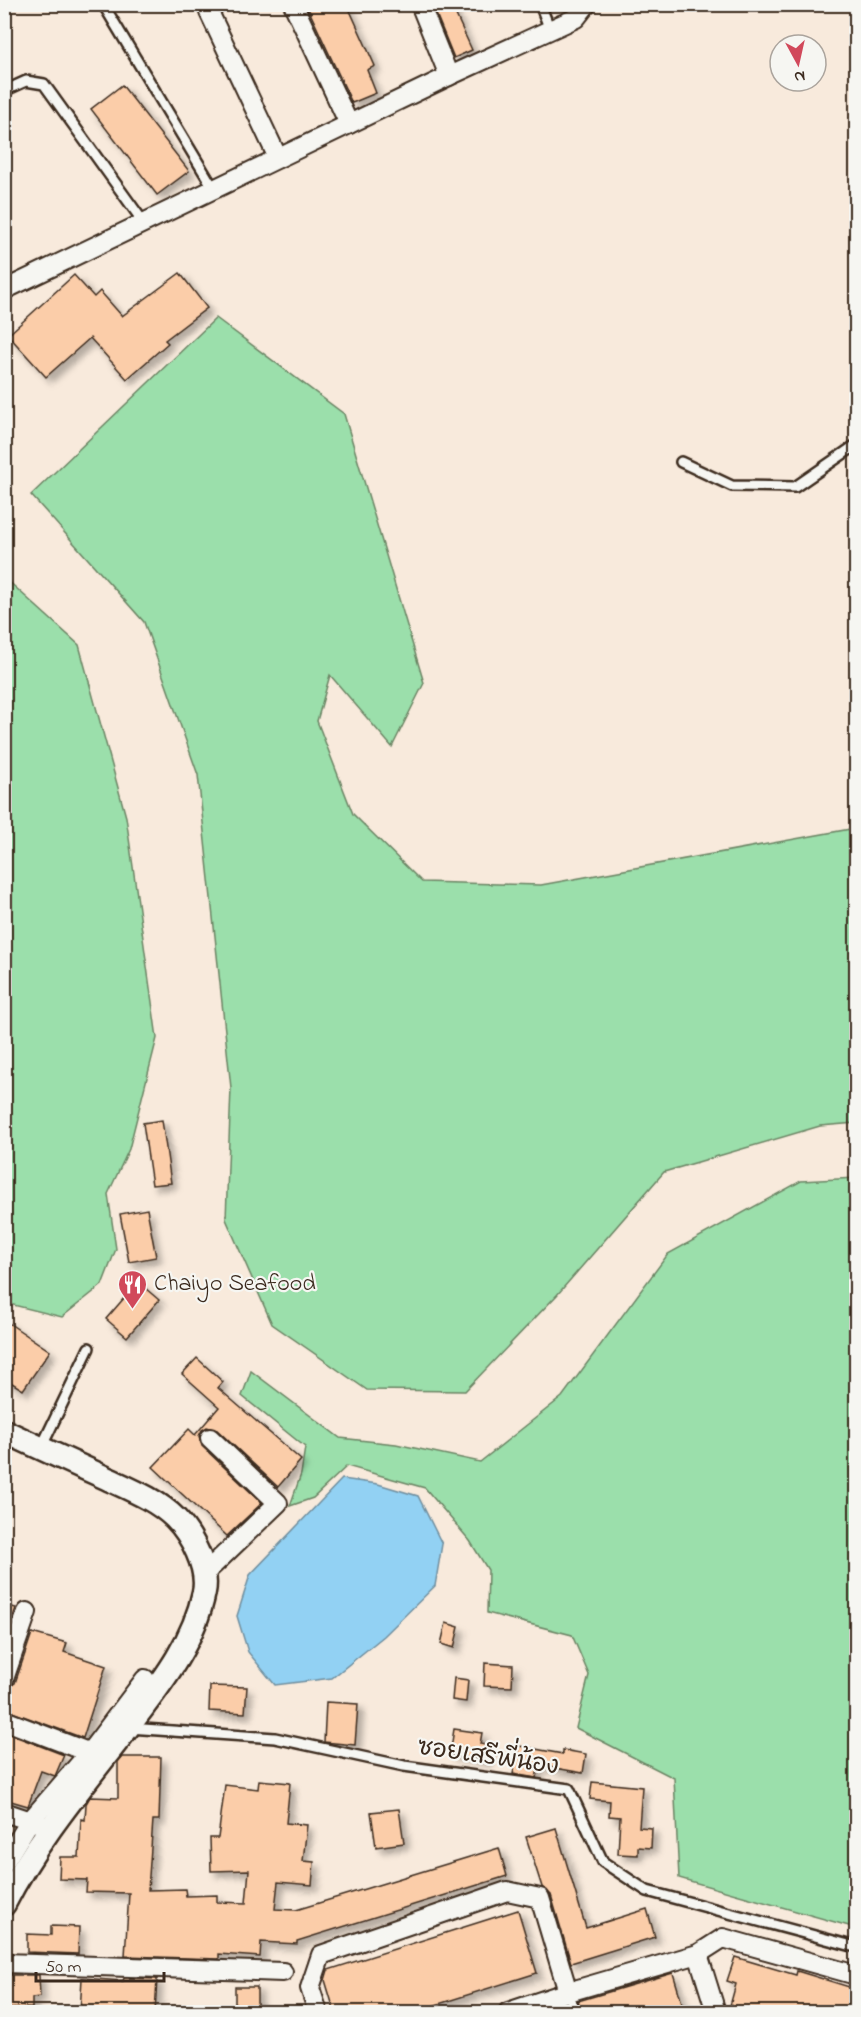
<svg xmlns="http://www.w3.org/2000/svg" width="861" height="2017" font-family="'Indie Flower','Playpen Sans Thai',sans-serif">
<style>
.green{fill:#9bdfab;stroke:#6b8464;stroke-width:1.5}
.water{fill:#92d1f3;stroke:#6f8e9e;stroke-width:1.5}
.building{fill:#fbcda9;stroke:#3b2a1e;stroke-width:1.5;filter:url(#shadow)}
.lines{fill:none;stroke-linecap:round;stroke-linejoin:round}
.service-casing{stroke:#3b2a1e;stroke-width:14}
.minor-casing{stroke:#3b2a1e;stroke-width:22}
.tertiary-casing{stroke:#3b2a1e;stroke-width:27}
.service{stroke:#f6f6f2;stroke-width:9}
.minor{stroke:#f6f6f2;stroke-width:18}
.tertiary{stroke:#f6f6f2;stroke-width:22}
.labels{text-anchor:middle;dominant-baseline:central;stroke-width:4.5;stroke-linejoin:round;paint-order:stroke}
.poi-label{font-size:24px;fill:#3b2a1e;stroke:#f6f6f2;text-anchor:start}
.street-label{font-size:24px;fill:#3b2a1e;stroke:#f6f6f2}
</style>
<defs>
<filter id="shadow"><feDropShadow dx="5.5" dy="5.5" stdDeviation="3" flood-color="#0004"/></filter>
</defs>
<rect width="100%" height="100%" fill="#f8eadc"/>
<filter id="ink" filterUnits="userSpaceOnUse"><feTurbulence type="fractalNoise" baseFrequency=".0167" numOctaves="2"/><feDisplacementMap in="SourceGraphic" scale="12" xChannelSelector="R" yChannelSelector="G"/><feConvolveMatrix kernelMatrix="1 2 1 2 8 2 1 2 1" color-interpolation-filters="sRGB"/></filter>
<g filter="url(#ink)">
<g class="green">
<path d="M216,318L344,414L424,683L392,747L330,675L317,721L353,814L422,882L541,885L856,828V1123L820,1126L664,1172L557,1295L465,1391L367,1390L272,1324L226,1219L231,1088L198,775L144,622L31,495Z"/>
<path d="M5,578L79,645L126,817L157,1038L129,1149L108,1194L116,1249L102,1285L62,1317L5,1303Z"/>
<path d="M856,1178V1928L679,1878L674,1778L576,1728L589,1675L572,1635L487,1613L488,1570L470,1541L425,1488L347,1466L313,1498L290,1506L301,1474L305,1447L242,1396L251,1371L340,1438L396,1444L480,1462L562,1397L668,1254L801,1181Z"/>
</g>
<path class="water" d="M342,1479L378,1484L418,1496L442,1544L435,1586L384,1636L332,1678L275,1685L248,1652L237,1616L250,1575Z"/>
<g class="building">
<path d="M306,4H347L375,66L367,70L376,93L352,103Z"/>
<path d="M432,4H451L472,50L454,58Z"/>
<path d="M122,85L189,171L157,195L91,109Z"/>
<path d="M180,273L207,308L165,340L168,343L127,379L90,338L46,377L8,335L74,275L94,297L100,291L122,316Z"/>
<path d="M162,1120L171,1183L152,1185L143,1123Z"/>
<path d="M147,1209L156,1257L129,1262L120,1214Z"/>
<path d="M138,1282L159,1300L127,1337L106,1319Z"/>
<path d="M4,1320L50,1351L23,1390L4,1378Z"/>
<path d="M197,1358L223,1382L218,1388L301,1460L278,1487L217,1430L207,1427L202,1430L199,1436L202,1446L262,1503L227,1536L153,1467L189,1429L195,1435L219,1407L182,1374Z"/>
<path d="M4,1605L16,1608L4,1643Z"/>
<path d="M446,1623L459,1627L454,1648L441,1644Z"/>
<path d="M32,1633L67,1643L64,1652L106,1666L83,1738L4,1709V1690L15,1683Z"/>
<path d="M485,1663L513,1665L512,1687L484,1686Z"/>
<path d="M454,1678L468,1680L466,1702L452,1700Z"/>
<path d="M210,1686L247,1687L245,1713L209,1711Z"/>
<path d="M326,1702L358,1704L355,1745L324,1742Z"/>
<path d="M454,1729L482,1733L480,1744L490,1746L487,1761L450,1755Z"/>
<path d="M4,1732L64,1755L55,1776L41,1771L28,1806L4,1799Z"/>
<path d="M519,1746L563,1754V1750L586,1754L583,1773L539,1765L536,1778L513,1774Z"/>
<path d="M122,1757H161L159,1820H153L148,1890L185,1889L186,1896L217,1895V1902L246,1903L249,1870L211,1871L210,1838H218L225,1785L258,1789L259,1780L290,1783L286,1823L307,1825L303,1861L314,1862L312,1885L278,1882L275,1909L296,1910L499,1848L507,1876L297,1941V1944L261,1942L260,1957L219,1954V1959L125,1956L129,1893L86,1892L87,1880L59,1879L60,1857H79L81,1819L85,1820L86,1804L90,1797L118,1798V1762Z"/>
<path d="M592,1782L642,1787L639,1827L652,1828L651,1848L638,1847V1855L618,1854L620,1817L609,1816L610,1801L590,1799Z"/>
<path d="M399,1809L404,1843L376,1847L371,1812Z"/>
<path d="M556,1828L586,1928L647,1909L655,1937L571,1963L551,1895L542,1887L526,1837Z"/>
<path d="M518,1910L537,1973L410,2013H335L325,1980L328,1970Z"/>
<path d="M51,1926L79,1927L78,1954L27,1952V1934L51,1935Z"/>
<path d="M735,1957L796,1975L797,1971L856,1989V2013H728L736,1984L727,1981Z"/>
<path d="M673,1973L685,2013H582L578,2001Z"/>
<path d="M4,1975H39L40,1997L32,1998V2008L4,2009Z"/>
<path d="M82,1978L123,1981L124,1978L157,1979L155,2013H80Z"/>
<rect x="235" y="1987" width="22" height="26"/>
<path d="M565,2005L568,2013H542Z"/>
</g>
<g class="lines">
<defs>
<g id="service">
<path d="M103,4L214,189"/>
<path d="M540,4L550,30"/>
<path d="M4,91L26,81L44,84L144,223"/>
<path d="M681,462L732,486L795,487L856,445"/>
<path d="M41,1448L89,1348"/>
<path d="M129,1728L275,1738L404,1766L569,1789L603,1862L647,1891L856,1947"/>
<path d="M568,1992L575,2012"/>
</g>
<g id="minor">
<path d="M293,4L349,124"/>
<path d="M420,4L449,76"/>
<path d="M209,12L278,158"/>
<path d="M4,290L449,76L576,18L587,4"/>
<path d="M204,1574L278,1503L210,1438"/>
<path d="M4,1679L27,1612"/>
<path d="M4,1720L98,1756"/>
<path d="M4,1812L40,1824"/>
<path d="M4,1863L30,1821L89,1753L145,1679"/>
<path d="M698,1954L716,2012"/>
<path d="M4,1963L283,1972"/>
<path d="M318,2012L310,1988L321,1955L507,1891L540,1898L568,1992"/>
<path d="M508,2012L568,1992L698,1954L723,1938L856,1975"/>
</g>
<path id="tertiary" d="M4,1431C38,1447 71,1462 104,1477C127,1488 156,1499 175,1518C191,1534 209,1568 204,1592C194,1643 160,1685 129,1726C85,1783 37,1839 4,1904"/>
</defs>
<use href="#service" class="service-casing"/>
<use href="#minor" class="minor-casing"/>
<use href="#tertiary" class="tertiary-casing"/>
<use href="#service" class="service"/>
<use href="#minor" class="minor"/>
<use href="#tertiary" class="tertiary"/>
</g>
</g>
<defs>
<symbol id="restaurant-pin" viewBox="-11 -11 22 30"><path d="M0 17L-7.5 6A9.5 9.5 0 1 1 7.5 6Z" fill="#d1495b" stroke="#f6f6f2"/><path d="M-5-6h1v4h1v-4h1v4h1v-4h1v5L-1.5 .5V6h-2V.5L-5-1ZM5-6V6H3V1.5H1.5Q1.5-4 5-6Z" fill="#fff"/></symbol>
</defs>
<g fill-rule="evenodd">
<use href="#restaurant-pin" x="116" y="1268" width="33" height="45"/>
</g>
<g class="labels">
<g class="poi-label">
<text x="154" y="1284">Chaiyo Seafood</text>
</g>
<g class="street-label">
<text transform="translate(488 1758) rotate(8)">ซอยเสรีพี่น้อง</text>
</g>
</g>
<rect width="861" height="2017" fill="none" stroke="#f6f6f2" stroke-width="24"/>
<rect x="12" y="12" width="837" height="1993" fill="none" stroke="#3b2a1e" stroke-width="2" filter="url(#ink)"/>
<g transform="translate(798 63) rotate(172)"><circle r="28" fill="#f6f6f2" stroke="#aba49d" stroke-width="1.5"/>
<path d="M0-4.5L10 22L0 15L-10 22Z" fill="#d1495b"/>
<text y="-9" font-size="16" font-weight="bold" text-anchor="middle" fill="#3b2a1e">N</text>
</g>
<path d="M36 1972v9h128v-9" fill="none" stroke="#3b2a1e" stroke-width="3"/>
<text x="45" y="1972" font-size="18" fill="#3b2a1e" stroke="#f6f6f2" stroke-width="4.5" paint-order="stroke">50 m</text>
</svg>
